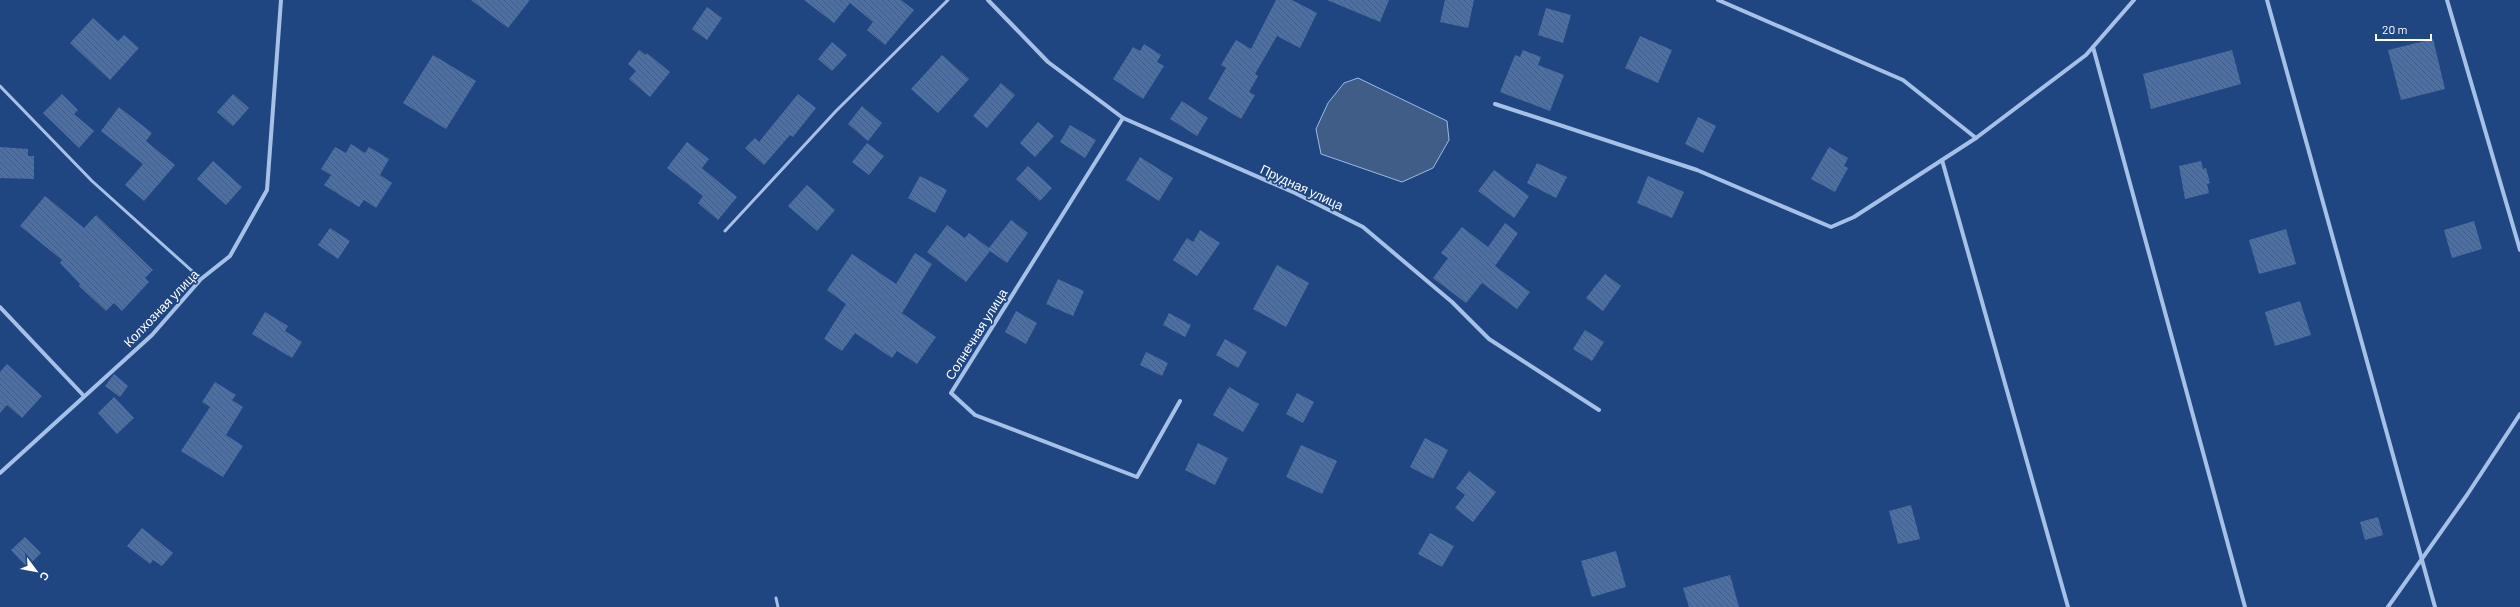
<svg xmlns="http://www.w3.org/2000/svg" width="2520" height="607" font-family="Barlow,sans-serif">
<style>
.water{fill:#405d88;stroke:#99bbea}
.building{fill:url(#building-back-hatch)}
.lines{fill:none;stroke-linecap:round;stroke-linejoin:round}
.service{stroke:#a5c1e8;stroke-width:3}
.minor{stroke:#a5c1e8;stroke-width:4}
.labels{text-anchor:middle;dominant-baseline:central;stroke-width:3.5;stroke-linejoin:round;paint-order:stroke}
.street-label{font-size:13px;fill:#fff;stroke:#204681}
</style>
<defs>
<pattern id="building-back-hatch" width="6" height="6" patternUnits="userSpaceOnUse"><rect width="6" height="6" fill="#4870aa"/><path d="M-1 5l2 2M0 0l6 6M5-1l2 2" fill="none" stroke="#4a5c76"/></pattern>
</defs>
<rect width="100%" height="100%" fill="#204681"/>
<path class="water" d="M1358,78L1447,121L1449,140L1433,168L1402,182L1321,154L1316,129L1328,103L1344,83Z"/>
<g class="building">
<path d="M471,0H530L508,28Z"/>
<path d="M804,0H901L914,10L885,45L867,30L873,22L850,3L834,23Z"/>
<path d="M1276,0H1292L1317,13L1300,48L1277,36L1255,74L1258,76L1249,92L1255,95L1241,119L1208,99L1226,68L1221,65L1236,40L1251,49Z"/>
<path d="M1327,0H1389L1380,22Z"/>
<path d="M1445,0H1474L1468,28L1440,22Z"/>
<path d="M707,7L722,18L707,40L692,29Z"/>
<path d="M1546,8L1571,15L1563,43L1538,35Z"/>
<path d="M93,18L118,41L124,35L139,48L110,80L70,43Z"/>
<path d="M1640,36L1672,50L1658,83L1625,68Z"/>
<path d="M2433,39L2445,89L2401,100L2388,50Z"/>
<path d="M832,42L847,55L832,71L818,59Z"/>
<path d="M1144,44L1161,55L1157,62L1164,66L1143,99L1113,79L1133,47L1140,51Z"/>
<path d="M639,50L646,55L647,53L670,72L650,97L629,79L636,71L628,64Z"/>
<path d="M1523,50L1541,57L1538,65L1564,75L1550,111L1500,92L1515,55L1520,57Z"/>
<path d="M2232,50L2241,84L2151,109L2143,74Z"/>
<path d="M433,55L476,81L446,129L403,103Z"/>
<path d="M942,55L969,79L938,113L911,89Z"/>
<path d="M1001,83L1015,95L987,128L973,116Z"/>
<path d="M62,94L78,110L74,114L94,131L79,148L43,113Z"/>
<path d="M233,94L249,108L233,126L217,112Z"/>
<path d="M798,94L816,108L793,137L790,135L764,165L745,148L755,138L759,142Z"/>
<path d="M1182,101L1208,118L1197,136L1170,119Z"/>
<path d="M862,106L882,123L868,141L848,124Z"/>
<path d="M119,107L152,133L146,141L175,165L144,201L125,185L143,164L101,131Z"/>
<path d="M1698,117L1716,126L1703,153L1685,144Z"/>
<path d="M1038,122L1054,136L1035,157L1020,143Z"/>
<path d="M1070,125L1096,140L1085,158L1060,142Z"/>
<path d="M687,142L709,159L702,168L737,197L718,220L698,203L703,196L667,168Z"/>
<path d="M867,143L884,156L869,175L852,162Z"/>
<path d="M351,144L365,153L369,147L389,159L380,175L392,183L376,208L364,200L359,207L324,185L331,175L321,169L335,147L346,153Z"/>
<path d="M0,147L28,149V156H34V179L0,178Z"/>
<path d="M1829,147L1848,158L1844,166L1848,168L1835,192L1811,179Z"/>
<path d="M1140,157L1173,178L1159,201L1126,180Z"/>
<path d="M213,161L242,187L226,205L197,179Z"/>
<path d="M2201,161L2203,169L2206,168L2210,183L2207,184L2209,193L2185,199L2179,166Z"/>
<path d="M1537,163L1567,177L1556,198L1527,183Z"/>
<path d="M1028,166L1052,188L1040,201L1016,179Z"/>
<path d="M1494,170L1529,196L1514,218L1478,191Z"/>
<path d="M920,176L947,190L935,213L908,198Z"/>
<path d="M1648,176L1684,192L1672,218L1637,203Z"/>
<path d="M807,185L835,210L817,231L788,206Z"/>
<path d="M45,196L84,228L96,215L153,270L145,278L149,282L122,311L114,303L106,311L79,286L80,284L60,263L62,260L20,226Z"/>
<path d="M1011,220L1028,233L1007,263L990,251L966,282L927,252L947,225L965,238L969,233L989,248Z"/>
<path d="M2474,221L2482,249L2452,258L2444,230Z"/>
<path d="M1505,223L1518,233L1495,266L1530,292L1517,309L1482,283L1466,303L1433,278L1448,258L1441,253L1462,227L1488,247Z"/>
<path d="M330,228L350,241L338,259L318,245Z"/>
<path d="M2286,229L2296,264L2259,274L2249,240Z"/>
<path d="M1200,230L1220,243L1197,276L1173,260L1187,238L1193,242Z"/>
<path d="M915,253L932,264L902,313L936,337L917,364L897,351L892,358L855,333L842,351L824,339L846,304L827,290L852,254L896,284Z"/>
<path d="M1277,265L1309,283L1286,327L1253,309Z"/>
<path d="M1605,274L1621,286L1603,311L1586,298Z"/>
<path d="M1058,279L1084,291L1073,316L1046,304Z"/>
<path d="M2300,301L2311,335L2275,346L2265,312Z"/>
<path d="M1016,311L1037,323L1026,344L1005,332Z"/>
<path d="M265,312L288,326L285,331L302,342L292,358L252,334Z"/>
<path d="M1169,313L1191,325L1185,337L1163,325Z"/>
<path d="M1585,330L1604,342L1592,361L1573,349Z"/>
<path d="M1225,339L1247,352L1238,368L1216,355Z"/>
<path d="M1146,352L1168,363L1162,376L1140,365Z"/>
<path d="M7,364L42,396L22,418L7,405L0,413V372Z"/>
<path d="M114,374L128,386L120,397L105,386Z"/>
<path d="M215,382L236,395L232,400L243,407L226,435L243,446L223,477L181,451L210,407L202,402Z"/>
<path d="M1229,387L1259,404L1243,432L1213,415Z"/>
<path d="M1297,393L1314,402L1303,423L1286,414Z"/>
<path d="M114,397L134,418L117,434L98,413Z"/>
<path d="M1425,438L1448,450L1433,479L1410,467Z"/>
<path d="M1198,443L1228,458L1215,485L1185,470Z"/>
<path d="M1301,445L1337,461L1322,494L1286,477Z"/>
<path d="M1469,471L1496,492L1473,522L1455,508L1465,495L1456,488Z"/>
<path d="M1911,505L1920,539L1898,544L1889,511Z"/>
<path d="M2378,517L2383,535L2365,540L2360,522Z"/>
<path d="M142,528L173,553L162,566L153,560L150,564L127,546Z"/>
<path d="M1430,533L1454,546L1442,567L1418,554Z"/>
<path d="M25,537L41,553L27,567L11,550Z"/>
<path d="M1616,551L1626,587L1592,597L1581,561Z"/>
<path d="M1730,575L1739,607H1689L1683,588Z"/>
</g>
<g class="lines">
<g class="service">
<path d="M0,86L92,181L201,279"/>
<path d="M725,231L836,111L948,0"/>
<path d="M776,598L778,607"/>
</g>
<g class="minor">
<path d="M988,0L1048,62L1123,118L1295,193L1363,227L1452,302L1489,339L1599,410"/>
<path d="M1718,0L1903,80L1976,138"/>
<path d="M2267,0L2435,607"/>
<path d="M2447,0L2520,250"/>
<path d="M2093,47L2245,607"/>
<path d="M1495,104L1697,170L1831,227L1854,217L1976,138L2086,55L2134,0"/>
<path d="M1123,118L951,393L975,415L1137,477L1180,401"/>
<path d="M1942,160L2068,607"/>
<path d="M0,307L84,396"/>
<path d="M0,473L152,335L201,279L230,256L267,190L281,0"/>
<path d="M2388,607L2467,495L2520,414"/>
</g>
</g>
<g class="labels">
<g class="street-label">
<text transform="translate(1302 187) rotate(25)">Прудная улица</text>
<text transform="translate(161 308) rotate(-46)">Колхозная улица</text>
<text transform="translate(976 334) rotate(-58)">Солнечная улица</text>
</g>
</g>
<g transform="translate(36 571) rotate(122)" stroke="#204681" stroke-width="3" paint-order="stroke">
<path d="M0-3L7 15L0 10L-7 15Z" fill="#ffffff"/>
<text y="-6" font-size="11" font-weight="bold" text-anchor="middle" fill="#ffffff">С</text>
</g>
<path d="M2376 34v6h55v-6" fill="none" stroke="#ffffff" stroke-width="2"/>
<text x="2382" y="34" font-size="12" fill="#ffffff" stroke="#204681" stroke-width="3" paint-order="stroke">20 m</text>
</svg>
